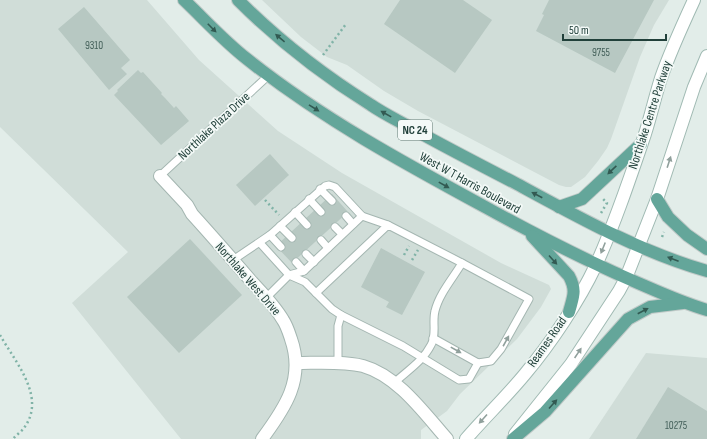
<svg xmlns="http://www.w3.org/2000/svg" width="707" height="439" font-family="'Sofia Sans Condensed',sans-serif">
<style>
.built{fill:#d0ddd8}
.building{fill:#b7c8c2}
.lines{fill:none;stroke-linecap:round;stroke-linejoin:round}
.service-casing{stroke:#a4b6b1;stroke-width:9}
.minor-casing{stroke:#a4b6b1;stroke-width:14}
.secondary-casing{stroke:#a0bab3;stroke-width:14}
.primary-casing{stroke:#c1cac8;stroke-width:14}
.path{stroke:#80b3a7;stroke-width:2.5;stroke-dasharray:2 3;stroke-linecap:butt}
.service{stroke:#fff;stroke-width:7}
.minor{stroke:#fff;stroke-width:12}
.secondary{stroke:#fff;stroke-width:12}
.primary{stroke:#64a69a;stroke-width:12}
.oneway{fill:#325a52}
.oneway2{fill:#90a09c}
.labels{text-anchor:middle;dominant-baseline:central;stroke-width:3.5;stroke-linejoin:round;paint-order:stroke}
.number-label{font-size:11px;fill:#46625c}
.shield{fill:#f3f9f7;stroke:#607873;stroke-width:1}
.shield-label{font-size:12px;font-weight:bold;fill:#21403a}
.street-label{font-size:13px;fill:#21403a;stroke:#f3f9f7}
</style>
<rect width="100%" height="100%" fill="#e2ede9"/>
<g class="built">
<path d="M0,0H147L199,60L278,131L342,173L501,263L549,285L551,289L541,307L517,339L460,394L447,411L421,430V439H181L72,303L128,252L0,127Z"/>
<path d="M262,0H669L654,25L640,57L611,139L607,148L598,161L585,177L571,187H566L559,185L418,111L384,91L347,65L327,57L301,37Z"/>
<path d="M646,353L707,358V439H589Z"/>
</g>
<g class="building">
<path d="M400,0H463L492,20L455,73L384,24Z"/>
<path d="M549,0H654L615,73L536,31L544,15L542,14Z"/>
<path d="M84,7L130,60L121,68L127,74L109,90L58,29Z"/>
<path d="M138,70L141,73L143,72L162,93L161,94L165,98L174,108L176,106L189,121L161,145L114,95L118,91L117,90Z"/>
<path d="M270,154L289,175L255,206L236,185Z"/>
<path d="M332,194L348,212L292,263L276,246Z"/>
<path d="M190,239L242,295L179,353L127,297Z"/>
<path d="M381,248L425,272L402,315L386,307L389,302L361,287Z"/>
<path d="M668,387L707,411V439H636Z"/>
</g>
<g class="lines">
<defs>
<g id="service">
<path d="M160,176L268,76"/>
<path d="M320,189L332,201"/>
<path d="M309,199L321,212"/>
<path d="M295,212L307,225"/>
<path d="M346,216L353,224"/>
<path d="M280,226L292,238"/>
<path d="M335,227L342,234"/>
<path d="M270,235L281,247"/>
<path d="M321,240L328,248"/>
<path d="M260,243L289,275L305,282L316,293"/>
<path d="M306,254L314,262"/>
<path d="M233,260L270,235L325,186L329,185L335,187L362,216L388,225"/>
<path d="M296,262L304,271"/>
<path d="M266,298L289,275L304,271L362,216"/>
<path d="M341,315L332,309L316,293L388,225L462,263C453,278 439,294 435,311C432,322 437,335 431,345C423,361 407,371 394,383"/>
<path d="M433,338L478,363L491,361L501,349L529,299L462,263"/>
<path d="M338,363V326L341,315L403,346L459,380L469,379L478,363"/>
</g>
<g id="minor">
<path d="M160,176L187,205L192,214C212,236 232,259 252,282C263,294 275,306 283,320C287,326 289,333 291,339C305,379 285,408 262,439"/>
<path d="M296,363C318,363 342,361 363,366C398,376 424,413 447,439"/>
</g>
<g id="secondary">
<path d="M515,434L571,364L619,291L626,278L657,199L694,87L707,56"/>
<path d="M466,439C485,417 506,397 525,374C551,343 579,301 596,265C615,223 630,178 645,134C651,115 655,97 661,78C670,52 682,26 694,0"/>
</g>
<g id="primary">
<path d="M184,0C205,20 224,41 247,59C321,118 404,163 487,208C536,235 587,261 638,283C661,293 683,303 707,310"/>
<path d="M238,0C278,40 323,75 371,105C384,114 399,121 413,129C447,148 482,166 517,184C578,217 640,252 707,271"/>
<path d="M657,199L668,217L687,235L707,249"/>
<path d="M559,207L582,199L641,144"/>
<path d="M532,236L569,276C577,291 573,297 569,312"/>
<path d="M513,439L545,412L628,319L650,307L683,303"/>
</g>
</defs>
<use href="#service" class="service-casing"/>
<use href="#minor" class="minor-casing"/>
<use href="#secondary" class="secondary-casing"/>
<use href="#primary" class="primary-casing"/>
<g class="path">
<path d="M323,55L346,24"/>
<path d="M265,200L279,215"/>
<path d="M601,213L607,203L603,199"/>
<path d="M662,237L664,232"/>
<path d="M404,255L409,246"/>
<path d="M412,260L418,250"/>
<path d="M0,335C15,362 47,397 24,428C21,432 16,435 13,439"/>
</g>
<use href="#service" class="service"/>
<use href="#minor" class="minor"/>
<use href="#secondary" class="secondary"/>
<use href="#primary" class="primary"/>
</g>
<defs><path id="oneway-solid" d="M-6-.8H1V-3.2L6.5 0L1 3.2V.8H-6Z"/></defs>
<g class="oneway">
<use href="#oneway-solid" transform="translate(212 28) rotate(45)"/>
<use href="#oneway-solid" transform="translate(280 38) rotate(-140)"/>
<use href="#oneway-solid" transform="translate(314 108) rotate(32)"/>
<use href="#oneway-solid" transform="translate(386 114) rotate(-151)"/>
<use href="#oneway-solid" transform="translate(612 170) rotate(137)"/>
<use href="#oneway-solid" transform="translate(444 185) rotate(29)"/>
<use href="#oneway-solid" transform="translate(537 195) rotate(-152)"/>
<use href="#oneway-solid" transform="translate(673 259) rotate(-159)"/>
<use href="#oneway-solid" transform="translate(553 260) rotate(48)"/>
<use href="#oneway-solid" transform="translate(643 311) rotate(-28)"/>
<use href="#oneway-solid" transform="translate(553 404) rotate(-48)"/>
</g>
<g class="oneway2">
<use href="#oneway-solid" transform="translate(669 162) rotate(-72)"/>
<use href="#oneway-solid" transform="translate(603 248) rotate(112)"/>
<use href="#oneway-solid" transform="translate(506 341) rotate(-61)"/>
<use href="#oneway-solid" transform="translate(456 350) rotate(29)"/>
<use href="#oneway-solid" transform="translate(578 353) rotate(-56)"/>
<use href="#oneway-solid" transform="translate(483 419) rotate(132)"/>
</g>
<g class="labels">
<g class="number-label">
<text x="94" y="45">9310</text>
<text x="601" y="52">9755</text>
<text x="676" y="425">10275</text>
</g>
<rect class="shield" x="398" y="120" width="34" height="20" rx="3"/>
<g class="shield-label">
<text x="415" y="130">NC 24</text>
</g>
<g class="street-label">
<text transform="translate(650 115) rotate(-72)">Northlake Centre Parkway</text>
<text transform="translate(214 126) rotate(-43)">Northlake Plaza Drive</text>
<text transform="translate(470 183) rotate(29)">West W T Harris Boulevard</text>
<text transform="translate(248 279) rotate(49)">Northlake West Drive</text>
<text transform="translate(547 342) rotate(-55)">Reames Road</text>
</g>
</g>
<path d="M563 34v6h103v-6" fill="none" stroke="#21403a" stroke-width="2"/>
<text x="569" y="34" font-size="12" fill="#21403a" stroke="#f3f9f7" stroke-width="3" paint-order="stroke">50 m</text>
</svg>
